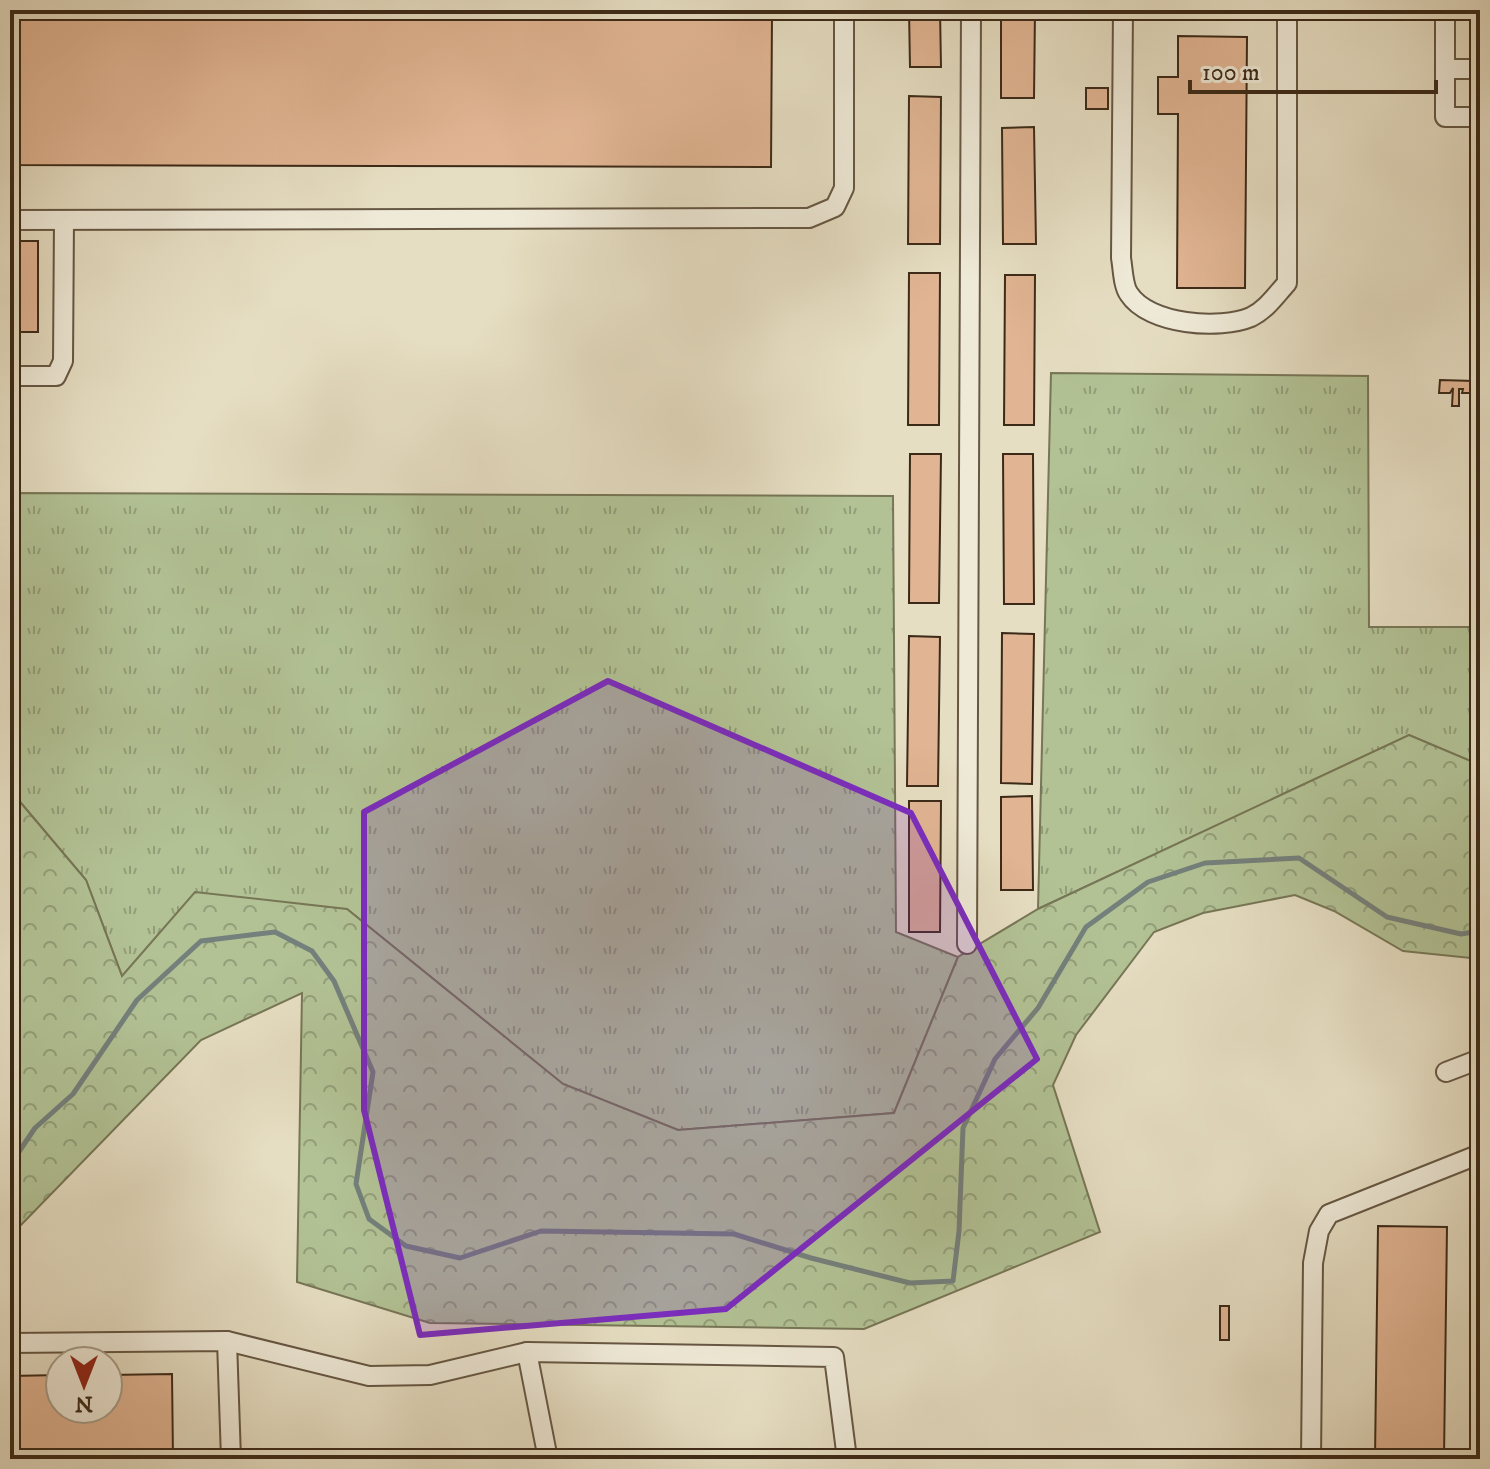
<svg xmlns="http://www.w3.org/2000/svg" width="1490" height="1469" font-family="'IM FELL DW Pica',serif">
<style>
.grass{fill:url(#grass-tufts);stroke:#777656;stroke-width:2}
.forest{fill:url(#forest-crowns);stroke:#777656;stroke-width:2}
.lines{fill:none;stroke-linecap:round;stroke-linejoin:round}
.stream{stroke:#74807c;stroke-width:5}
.building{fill:#e1b593;stroke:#3c2a18;stroke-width:2}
.minor-casing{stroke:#665743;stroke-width:22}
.minor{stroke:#efead8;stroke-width:18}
.marked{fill:#7b2cbf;fill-opacity:0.2;stroke:#7b2cbf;stroke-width:6;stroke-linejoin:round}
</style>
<defs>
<pattern id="grass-tufts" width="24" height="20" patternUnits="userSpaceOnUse" patternTransform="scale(2)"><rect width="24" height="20" fill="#b2c295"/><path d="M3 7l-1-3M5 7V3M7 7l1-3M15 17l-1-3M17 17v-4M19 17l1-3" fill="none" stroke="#929e79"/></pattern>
<pattern id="forest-crowns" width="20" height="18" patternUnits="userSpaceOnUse" patternTransform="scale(2)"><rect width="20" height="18" fill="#b2c295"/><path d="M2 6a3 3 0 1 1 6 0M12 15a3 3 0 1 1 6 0" fill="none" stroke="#929e79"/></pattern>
</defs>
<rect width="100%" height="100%" fill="#e6dec3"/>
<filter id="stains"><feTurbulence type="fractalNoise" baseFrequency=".0025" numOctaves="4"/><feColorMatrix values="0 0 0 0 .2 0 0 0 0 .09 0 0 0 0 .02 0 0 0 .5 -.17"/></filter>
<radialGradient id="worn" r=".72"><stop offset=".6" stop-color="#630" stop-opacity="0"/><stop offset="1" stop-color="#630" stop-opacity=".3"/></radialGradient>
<g class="grass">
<path d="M1051,373L1368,376L1369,627H1480V765L1409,735L1038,909Z"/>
<path d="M10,493L893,496L896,932L958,957L894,1113L678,1130L563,1084L347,909L122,976L86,880L10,790Z"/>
</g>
<path class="forest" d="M1409,735L1480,765V959L1403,951L1334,911L1295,895L1203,913L1154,932L1076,1035L1053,1085L1100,1232L864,1329L430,1323L297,1282L302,993L201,1040L21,1225H10V790L86,880L122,976L195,892L347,909L563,1084L678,1130L894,1113L958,957L1038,909Z"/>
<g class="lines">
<path class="stream" d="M10,1165L35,1128L73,1094L137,1000L201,941L275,932L312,951L334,981L373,1072L356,1184L369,1219L406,1246L460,1258L541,1231L734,1234L811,1258L910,1283L953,1281L959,1231L963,1128L995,1059L1038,1008L1086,927L1148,882L1205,863L1299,858L1387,917L1461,934L1480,931"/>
</g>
<g class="building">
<path d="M909,10H940L941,67H910Z"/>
<path d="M1001,10H1035L1034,98H1001Z"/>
<path d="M10,12L772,14L771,167L10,165Z"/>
<path d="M1178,36L1247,37L1245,288H1177L1178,114H1158V77H1178Z"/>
<rect x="1086" y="88" width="22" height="21"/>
<path d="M909,96L941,97L940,244H908Z"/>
<path d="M1034,127L1036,244H1003L1002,128Z"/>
<rect x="10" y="241" width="28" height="91"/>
<path d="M909,273H940L939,425H908Z"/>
<path d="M1005,275H1035L1034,425H1004Z"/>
<path d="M1440,380L1474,381V393H1462L1463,389H1459V406H1452L1453,388L1450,393H1439Z"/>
<path d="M910,454H941L939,603H909Z"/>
<path d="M1003,454H1033L1034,604H1004Z"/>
<path d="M1002,633L1034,634L1032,784L1001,783Z"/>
<path d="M909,636L940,637L938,786H907Z"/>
<path d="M1032,796L1033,890H1001V797Z"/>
<path d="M909,801H941L940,932H909Z"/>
<path d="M1378,1226L1447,1227L1444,1459H1375Z"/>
<rect x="1220" y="1306" width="9" height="34"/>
<path d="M172,1374L173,1459H10V1376L60,1375V1409H108V1375Z"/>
</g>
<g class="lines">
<defs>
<g id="minor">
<path d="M1123,10L1121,258C1123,269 1123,286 1129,294C1149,325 1220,330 1251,317C1266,310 1276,295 1287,283V10"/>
<path d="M1445,10V117H1480"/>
<path d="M1445,69H1480"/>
<path d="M10,220L809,218L835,207L844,188V10"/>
<path d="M10,376H56L63,361L64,220"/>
<path d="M967,944L971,10"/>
<path d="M1446,1072L1480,1059"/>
<path d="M227,1341L369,1376L430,1375L527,1352"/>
<path d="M10,1343L227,1341L231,1459"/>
<path d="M548,1459L527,1352L834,1357L847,1459"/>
<path d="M1311,1459L1313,1263L1319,1231L1329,1214L1480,1154"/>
</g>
</defs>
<use href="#minor" class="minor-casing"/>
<use href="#minor" class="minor"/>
</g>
<path class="marked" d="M608,681L911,813L1037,1059L726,1309L420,1335L364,1110V812Z"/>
<rect width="1490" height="1469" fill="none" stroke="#e6dec3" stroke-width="40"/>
<rect x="12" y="12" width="1466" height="1445" fill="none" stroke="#3c2a18" stroke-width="4"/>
<rect x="20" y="20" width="1450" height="1429" fill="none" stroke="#3c2a18" stroke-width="2"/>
<g transform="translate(84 1385) rotate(180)"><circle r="38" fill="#efead8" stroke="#a79d8b" stroke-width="2"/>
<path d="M0-6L14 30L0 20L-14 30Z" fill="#8f2418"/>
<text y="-12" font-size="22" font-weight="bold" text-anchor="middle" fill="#3c2a18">N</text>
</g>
<path d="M1190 80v12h246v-12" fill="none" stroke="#3c2a18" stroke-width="4"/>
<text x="1202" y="80" font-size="24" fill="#3c2a18" stroke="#efead8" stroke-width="6" paint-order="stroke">100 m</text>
<rect width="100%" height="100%" filter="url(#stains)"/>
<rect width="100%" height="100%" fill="url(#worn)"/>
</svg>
